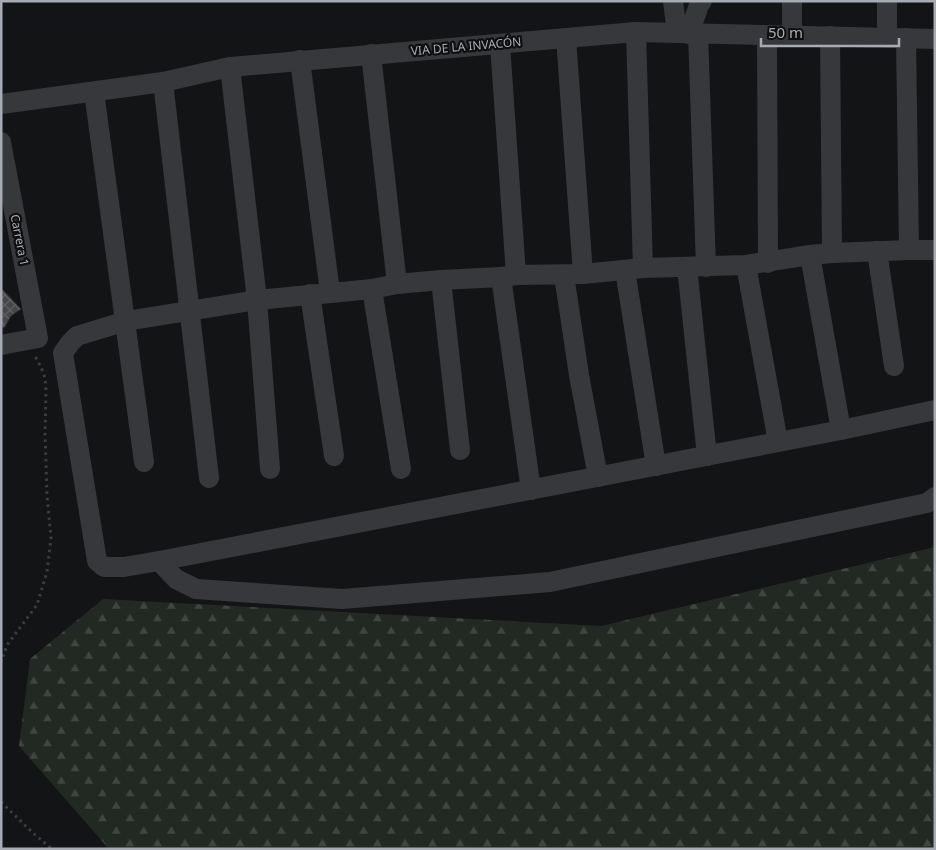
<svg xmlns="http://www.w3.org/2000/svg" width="936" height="850" font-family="'Noto Sans',sans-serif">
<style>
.forest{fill:url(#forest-firs)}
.building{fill:url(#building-cross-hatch);stroke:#2e2e31}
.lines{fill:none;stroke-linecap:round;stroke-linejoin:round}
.path{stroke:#3b3d40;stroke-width:3;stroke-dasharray:2.5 4;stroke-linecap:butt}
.minor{stroke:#37383b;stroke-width:20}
.labels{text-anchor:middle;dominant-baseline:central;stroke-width:4.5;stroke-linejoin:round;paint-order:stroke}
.street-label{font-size:12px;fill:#a7abb3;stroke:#0f0f10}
</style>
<defs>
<pattern id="forest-firs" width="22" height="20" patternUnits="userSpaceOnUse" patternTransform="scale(1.25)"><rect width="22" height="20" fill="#222923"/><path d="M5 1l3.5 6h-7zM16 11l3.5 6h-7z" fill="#3f4541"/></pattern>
<pattern id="building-cross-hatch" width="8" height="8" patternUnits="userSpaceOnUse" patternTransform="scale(1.25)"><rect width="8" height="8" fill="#46474a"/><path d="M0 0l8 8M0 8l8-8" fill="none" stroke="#5e5f62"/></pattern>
</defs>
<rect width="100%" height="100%" fill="#131415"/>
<path class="forest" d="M935,547V849H109L19,746L30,659L103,599L601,626Z"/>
<path class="building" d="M1,288L21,309L11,316L4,328L1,326Z"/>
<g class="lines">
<g class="path">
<path d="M1,663L7,645L37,605L47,572L51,538L47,495L45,433L46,390L45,378L41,367L35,356"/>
<path d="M1,802L33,833L52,849"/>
</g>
<g class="minor">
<path d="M673,1L677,33"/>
<path d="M792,1V35"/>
<path d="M887,1V38"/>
<path d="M636,32L643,268"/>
<path d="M698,33L706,267"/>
<path d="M689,34L699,5L702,1"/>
<path d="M767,35L768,263"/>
<path d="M830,36L832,253"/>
<path d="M566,38L583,274"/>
<path d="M906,38L909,250"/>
<path d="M500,44L516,275"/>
<path d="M371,54L397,284"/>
<path d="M300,60L330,292"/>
<path d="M230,67L257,300L270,469"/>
<path d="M163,82L209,478"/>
<path d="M94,92L144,462"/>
<path d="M1,104L163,82L230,67L636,32L935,39"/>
<path d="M1,142L38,338L1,345"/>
<path d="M935,250H909L832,253L810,255L746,265L643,268L583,274L516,275L501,277L441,280L397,284L372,289L257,300L126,321L77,336L70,343L63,353L97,561L104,567H124L159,561L841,430L935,410"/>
<path d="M877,251L894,366"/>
<path d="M810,255L841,430"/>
<path d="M746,265L778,442"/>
<path d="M687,267L707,456"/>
<path d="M625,270L656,466"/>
<path d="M564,275L579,375L598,477"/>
<path d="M501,277L531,490"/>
<path d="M441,280L460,450"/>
<path d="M372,289L401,469"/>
<path d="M310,294L334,456"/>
<path d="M159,561L176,579L196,589L342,599L550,582L927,503L935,497"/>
</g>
</g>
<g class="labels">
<g class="street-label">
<text transform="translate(466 46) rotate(-5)">VIA DE LA INVACÓN</text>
<text transform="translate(20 240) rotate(79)">Carrera 1</text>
</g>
</g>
<rect width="936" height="850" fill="none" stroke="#a7abb3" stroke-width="5"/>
<path d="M761 38v8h138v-8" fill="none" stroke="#a7abb3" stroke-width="2.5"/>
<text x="768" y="38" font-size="15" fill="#a7abb3" stroke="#0f0f10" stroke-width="4" paint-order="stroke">50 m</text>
</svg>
